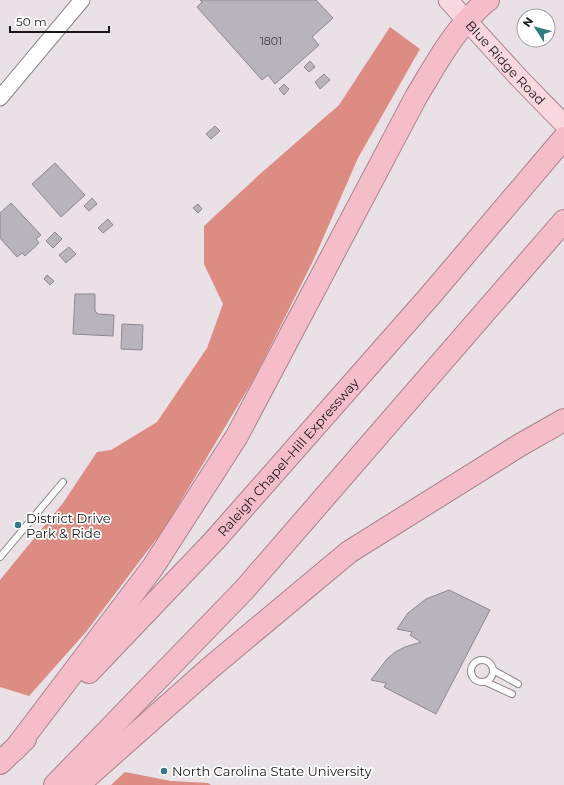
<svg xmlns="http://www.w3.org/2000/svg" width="564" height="785" font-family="Montserrat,sans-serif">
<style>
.forest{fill:#dd8c83}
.building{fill:#b8b4bb;stroke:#8d898f}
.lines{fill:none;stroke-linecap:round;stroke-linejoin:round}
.service-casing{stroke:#8b8489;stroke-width:8}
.tertiary-casing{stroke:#8b8489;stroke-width:17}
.primary-casing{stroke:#a8828c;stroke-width:21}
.motorway-casing{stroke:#a8828c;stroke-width:24}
.service{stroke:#fff;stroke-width:6}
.tertiary{stroke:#fff;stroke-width:15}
.primary{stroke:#f9d7df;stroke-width:19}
.motorway{stroke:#f5bcca;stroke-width:22}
.poi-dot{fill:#317983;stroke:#fff;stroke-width:1.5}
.labels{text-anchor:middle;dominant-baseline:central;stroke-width:3.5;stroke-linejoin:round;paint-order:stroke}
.number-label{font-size:11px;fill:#413e41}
.street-label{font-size:13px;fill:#191718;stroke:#fff}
.poi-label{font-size:13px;fill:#191718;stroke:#fff;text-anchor:start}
</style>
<rect width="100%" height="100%" fill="#e9e1e6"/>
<g class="forest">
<path d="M390,27L420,49L358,158L314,259L255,377L164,529L86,632L29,696L0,687V580L63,503L97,452L111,450L157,422L207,348L223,304L204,264V226L260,174L339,105Z"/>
<path d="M125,772L171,781L208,783L211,785H111Z"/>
</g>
<g class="building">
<path d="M200,0H316L333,18L312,37L319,45L275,84L268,75L262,80L197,7L202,2Z"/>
<path d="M310,61L315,67L309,72L304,67Z"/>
<path d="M324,74L330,80L320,89L315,82Z"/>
<path d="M284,84L289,89L284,95L279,89Z"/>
<path d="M215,126L220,131L211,139L206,134Z"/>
<path d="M55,163L85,195L61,217L32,184Z"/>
<path d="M92,198L97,204L89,211L84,206Z"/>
<path d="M11,203L41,235L36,239L39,243L25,256L22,253L17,257L0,238V213Z"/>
<path d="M198,204L202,209L198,213L193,208Z"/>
<path d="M108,219L113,225L103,233L98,228Z"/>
<path d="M55,232L62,239L53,248L46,241Z"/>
<path d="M69,247L76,254L66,263L59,255Z"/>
<path d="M47,275L54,281L50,285L44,279Z"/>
<path d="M75,294H95V311L98,314L114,315L113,336L73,334Z"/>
<path d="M122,324L143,325L142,350L121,349Z"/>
<path d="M449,590L490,610L436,714L384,687L386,683L371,680L387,659L395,652L405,647L421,642L410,635L412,632L397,629L408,613L426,599Z"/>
</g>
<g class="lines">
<defs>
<g id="service">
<path d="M0,557L63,482"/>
<circle cx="482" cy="671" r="11"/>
<path d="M493,670L518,684"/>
<path d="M486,682L512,694"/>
</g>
<path id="tertiary" d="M0,98L82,0"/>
<g id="primary">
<path id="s1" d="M448,0L520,79L564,124"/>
</g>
<g id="motorway">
<path id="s2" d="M89,672L214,541L429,297L564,138"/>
<path d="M15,749L153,567L237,436L416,97C433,69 448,41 470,17C476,11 481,5 488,0"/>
<path d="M0,763L25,739"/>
<path d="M55,785L244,590L564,221"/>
<path d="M78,785L210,668L349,552L520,445L564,420"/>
</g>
</defs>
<use href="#service" class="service-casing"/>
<use href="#tertiary" class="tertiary-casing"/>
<use href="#primary" class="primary-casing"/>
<use href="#motorway" class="motorway-casing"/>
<use href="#service" class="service"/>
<use href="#tertiary" class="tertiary"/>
<use href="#primary" class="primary"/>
<use href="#motorway" class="motorway"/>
</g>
<g class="poi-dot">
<circle cx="18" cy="525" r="4"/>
<circle cx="164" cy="771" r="4"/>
</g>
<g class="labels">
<g class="number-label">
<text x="271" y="41">1801</text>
</g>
<g class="street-label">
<text stroke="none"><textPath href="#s1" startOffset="85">Blue Ridge Road</textPath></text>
<text stroke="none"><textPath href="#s2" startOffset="293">Raleigh Chapel–Hill Expressway</textPath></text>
</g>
<g class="poi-label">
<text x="26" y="518">District Drive<tspan x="26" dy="15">Park &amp; Ride</tspan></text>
<text x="172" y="771">North Carolina State University</text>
</g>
</g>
<g transform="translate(536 28) rotate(306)"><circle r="19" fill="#ffffff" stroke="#a3a2a3"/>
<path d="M0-3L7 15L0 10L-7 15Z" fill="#317983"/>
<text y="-6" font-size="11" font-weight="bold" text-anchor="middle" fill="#191718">N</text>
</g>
<path d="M10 26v6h99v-6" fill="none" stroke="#191718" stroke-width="2"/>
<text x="16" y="26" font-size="12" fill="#191718" stroke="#ffffff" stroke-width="3" paint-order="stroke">50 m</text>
</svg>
